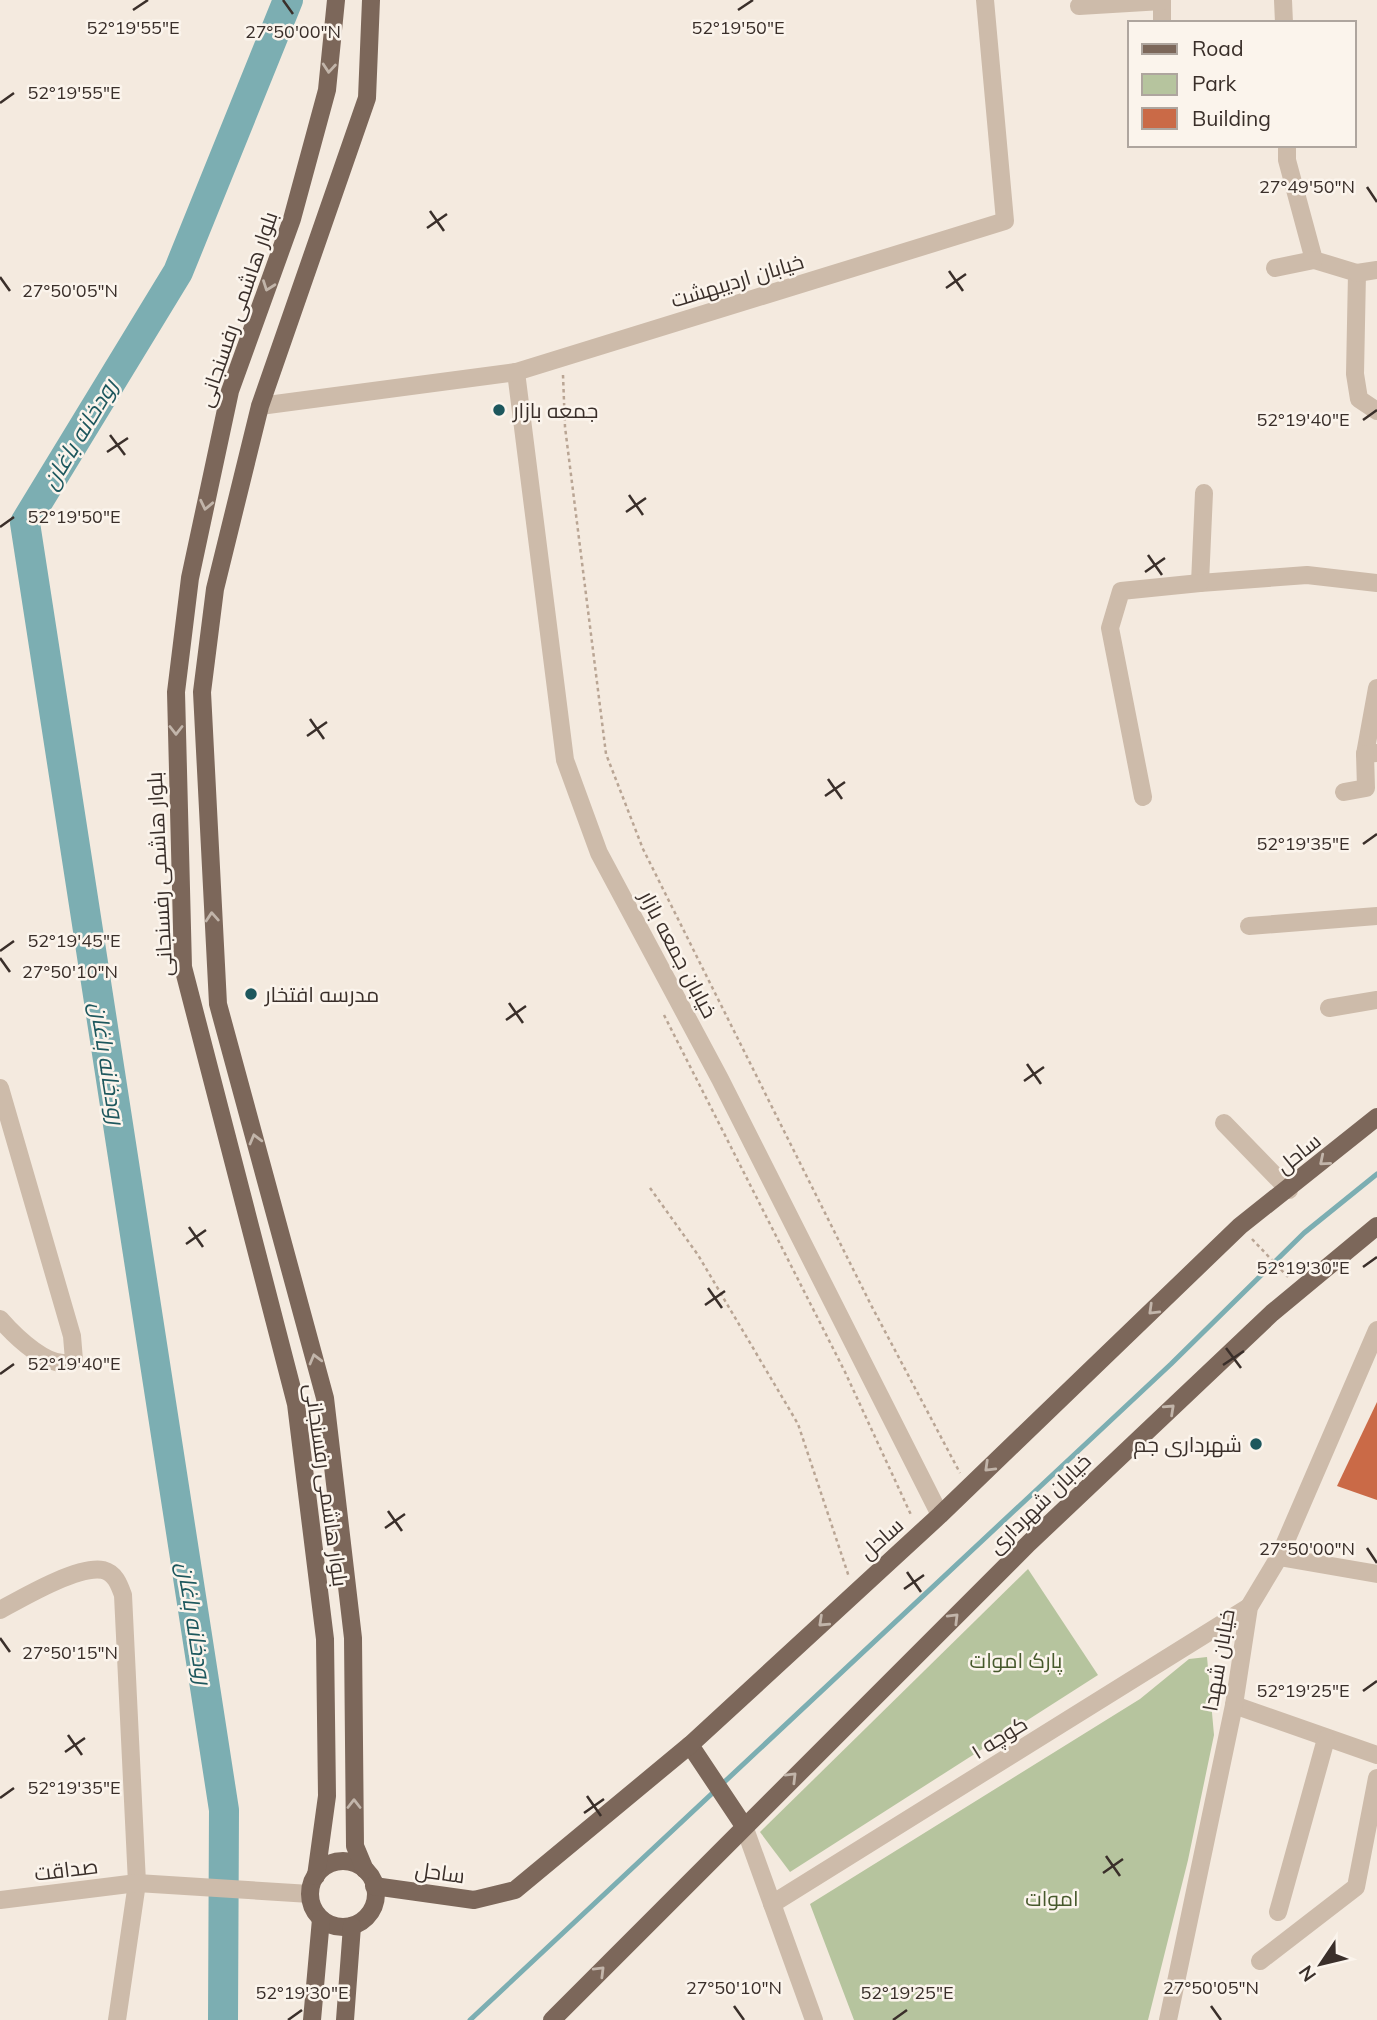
<svg xmlns="http://www.w3.org/2000/svg" width="1377" height="2020" font-family="Mulish,Cairo,sans-serif">
<style>
.green{fill:#b6c49e}
.lines{fill:none;stroke-linecap:round;stroke-linejoin:round}
.stream{stroke:#7caeb2;stroke-width:5}
.river{stroke:#7caeb2;stroke-width:30}
.building{fill:#ca6a47}
.path{stroke:#b9a594;stroke-width:2.5;stroke-dasharray:3.5 3.5;stroke-linecap:butt}
.minor{stroke:#cdbbaa;stroke-width:18}
.major{stroke:#7c675a;stroke-width:18}
.oneway{stroke:#c2b5aa}
.ticks{fill:none;stroke:#3a2f2a;stroke-width:2.5}
.poi-dot{fill:#1d575d;stroke:#fbf4ec;stroke-width:2.5}
.labels{text-anchor:middle;dominant-baseline:central;stroke-width:5;stroke-linejoin:round;paint-order:stroke}
.street-label{font-size:21px;fill:#3a2f2a;stroke:#fbf4ec}
.poi-label{font-size:21px;fill:#3a2f2a;stroke:#fbf4ec;text-anchor:start}
.park-label{font-size:21px;fill:#47592c;stroke:#fbf4ec}
.water-label{font-size:23px;font-style:italic;fill:#1d575d;stroke:#fbf4ec}
.ticks-label{font-size:18px;text-anchor:middle;fill:#3a2f2a;stroke:#fbf4ec;stroke-width:5;stroke-linejoin:round;paint-order:stroke}
</style>
<rect width="100%" height="100%" fill="#f4eadf"/>
<g class="green">
<path d="M1028,1569L1098,1675L790,1872L760,1832Z"/>
<path d="M1207,1657L1214,1735L1188,1860L1148,2020H854L810,1904L1140,1699L1189,1659Z"/>
</g>
<g class="lines">
<path class="stream" d="M470,2020L1171,1364L1304,1233L1377,1174"/>
<path class="river" d="M223,2020L224,1810L25,523L178,272L288,0"/>
</g>
<path class="building" d="M1377,1402V1500L1337,1486Z"/>
<g class="lines">
<g class="path">
<path d="M563,375L565,427L606,754L643,849L871,1305L960,1473"/>
<path d="M664,1015L845,1372L912,1517"/>
<path d="M650,1188L698,1255L798,1424L849,1577"/>
<path d="M1252,1239L1288,1277"/>
</g>
<g class="minor">
<path d="M1162,0V23"/>
<path d="M1283,0L1284,23"/>
<path d="M1079,6L1162,1"/>
<path d="M1287,145V160L1314,260L1357,273L1355,374L1359,399L1377,411"/>
<path d="M1275,268L1314,260"/>
<path d="M1357,273L1377,270"/>
<path d="M516,372L565,760L599,853L720,1079L940,1515"/>
<path d="M260,406L516,372L1005,221L985,0"/>
<path d="M1204,493L1200,583L1307,575L1377,583"/>
<path d="M1377,688L1365,754L1377,753"/>
<path d="M1344,792L1366,788L1365,754"/>
<path d="M1143,797L1110,628L1121,591L1200,583"/>
<path d="M1249,926L1377,916"/>
<path d="M1329,1008L1377,1000"/>
<path d="M0,1088L72,1336L74,1360C52,1374 13,1334 0,1319"/>
<path d="M1224,1123L1289,1190"/>
<path d="M1279,1557L1377,1574"/>
<path d="M0,1610C22,1598 78,1565 103,1570C115,1573 119,1584 123,1595L137,1883L117,2020"/>
<path d="M1234,1705L1377,1755"/>
<path d="M744,1826L814,2020"/>
<path d="M0,1900L137,1883L310,1894"/>
<path d="M772,1904L1249,1607"/>
<path d="M1278,1912L1326,1739"/>
<path d="M1260,1961L1356,1887L1377,1778"/>
<path d="M1168,2020L1234,1705L1249,1607L1279,1557L1377,1330"/>
</g>
<g class="major">
<path d="M690,1745L744,1826"/>
<circle cx="343" cy="1894" r="33"/>
<path d="M365,1870L355,1846L353,1638L325,1398L218,1004L202,692L215,589L260,406L367,98L371,0"/>
<path d="M316,1876L327,1796L325,1639L296,1404L183,967L176,692L190,578L230,391L292,219L327,90L336,0"/>
<path d="M374,1886L474,1900L515,1890L690,1745L940,1515L1240,1226L1377,1117"/>
<path d="M312,2020L321,1919"/>
<path d="M345,2020L352,1926"/>
<path d="M552,2020L1029,1543L1272,1313L1377,1226"/>
</g>
</g>
<defs><path id="oneway-chevron" d="M-2-3.5L2.5 0L-2 3.5" fill="none" stroke-width="1.6" stroke-linecap="round" stroke-linejoin="round" transform="scale(1.75)"/></defs>
<g class="oneway">
<use href="#oneway-chevron" transform="translate(329 68) rotate(95)"/>
<use href="#oneway-chevron" transform="translate(268 286) rotate(110)"/>
<use href="#oneway-chevron" transform="translate(206 505) rotate(102)"/>
<use href="#oneway-chevron" transform="translate(176 730) rotate(90)"/>
<use href="#oneway-chevron" transform="translate(212 917) rotate(-94)"/>
<use href="#oneway-chevron" transform="translate(255 1139) rotate(-105)"/>
<use href="#oneway-chevron" transform="translate(1324 1161) rotate(140)"/>
<use href="#oneway-chevron" transform="translate(1153 1310) rotate(136)"/>
<use href="#oneway-chevron" transform="translate(315 1359) rotate(-105)"/>
<use href="#oneway-chevron" transform="translate(1170 1409) rotate(-43)"/>
<use href="#oneway-chevron" transform="translate(989 1467) rotate(136)"/>
<use href="#oneway-chevron" transform="translate(954 1618) rotate(-45)"/>
<use href="#oneway-chevron" transform="translate(823 1622) rotate(137)"/>
<use href="#oneway-chevron" transform="translate(792 1777) rotate(-45)"/>
<use href="#oneway-chevron" transform="translate(354 1804) rotate(-90)"/>
<use href="#oneway-chevron" transform="translate(600 1971) rotate(-45)"/>
</g>
<path class="ticks" d="M283,0L293,14M133,10L148,0M738,10L753,0M0,103L14,93M1367,187L1377,202M430,211L444,231M427,228L447,214M949,271L963,291M0,277L10,291M946,288L966,274M1363,420L1377,410M110,435L125,455M107,452L128,438M629,495L643,515M626,512L646,498M0,527L14,517M1148,555L1162,575M1145,572L1165,558M310,719L324,739M307,736L327,722M828,779L842,799M825,796L845,782M1363,844L1377,834M0,951L14,941M0,958L10,972M509,1003L523,1023M506,1020L526,1006M1027,1064L1041,1084M1024,1081L1044,1067M189,1227L203,1247M186,1244L206,1230M1363,1267L1377,1257M708,1288L722,1308M705,1305L725,1291M1226,1348L1241,1368M1223,1365L1244,1351M0,1374L14,1364M388,1511L402,1531M385,1528L405,1514M1367,1548L1377,1563M907,1572L921,1592M904,1589L924,1575M0,1638L10,1652M1363,1691L1377,1681M68,1735L82,1755M65,1752L85,1738M587,1796L601,1816M0,1798L14,1788M584,1813L604,1799M1106,1856L1120,1876M1103,1873L1123,1859M734,2006L744,2020M1211,2006L1221,2020M288,2020L302,2010M893,2020L907,2010"/>
<g class="poi-dot">
<circle cx="499" cy="410" r="7"/>
<circle cx="251" cy="994" r="7"/>
<circle cx="1256" cy="1444" r="7"/>
</g>
<g class="labels">
<g class="street-label">
<text transform="translate(737 280) rotate(-17)">خیابان اردیبهشت</text>
<text transform="translate(237 309) rotate(-71)">بلوار هاشمی رفسنجانی</text>
<text transform="translate(159 874) rotate(-93)">بلوار هاشمی رفسنجانی</text>
<text transform="translate(679 954) rotate(62)">خیابان جمعه بازار</text>
<text transform="translate(1298 1153) rotate(-39)">ساحل</text>
<text transform="translate(327 1485) rotate(82)">بلوار هاشمی رفسنجانی</text>
<text transform="translate(1039 1503) rotate(-44)">خیابان شهرداری</text>
<text transform="translate(881 1538) rotate(-42)">ساحل</text>
<text transform="translate(1218 1660) rotate(-80)">خیابان شهدا</text>
<text transform="translate(999 1737) rotate(-32)">کوچه ۱</text>
<text transform="translate(66 1869) rotate(-7)">صداقت</text>
<text transform="translate(440 1872) rotate(8)">ساحل</text>
</g>
<g class="poi-label">
<text x="513" y="410">جمعه بازار</text>
<text x="265" y="994">مدرسه افتخار</text>
<text x="1242" y="1444" text-anchor="end">شهرداری جم</text>
</g>
<g class="park-label">
<text x="1016" y="1660">پارک اموات</text>
<text x="1052" y="1898">اموات</text>
</g>
<g class="water-label">
<text transform="translate(79 434) rotate(-59)">رودخانه باغان</text>
<text transform="translate(108 1063) rotate(81)">رودخانه باغان</text>
<text transform="translate(195 1623) rotate(81)">رودخانه باغان</text>
</g>
</g>
<g class="ticks-label">
<text x="133" y="34">52°19'55"E</text>
<text x="738" y="34">52°19'50"E</text>
<text x="293" y="38">27°50'00"N</text>
<text x="74" y="99">52°19'55"E</text>
<text x="1307" y="193">27°49'50"N</text>
<text x="70" y="297">27°50'05"N</text>
<text x="1303" y="426">52°19'40"E</text>
<text x="74" y="523">52°19'50"E</text>
<text x="1303" y="850">52°19'35"E</text>
<text x="74" y="947">52°19'45"E</text>
<text x="70" y="978">27°50'10"N</text>
<text x="1303" y="1274">52°19'30"E</text>
<text x="74" y="1370">52°19'40"E</text>
<text x="1307" y="1555">27°50'00"N</text>
<text x="70" y="1659">27°50'15"N</text>
<text x="1303" y="1697">52°19'25"E</text>
<text x="74" y="1794">52°19'35"E</text>
<text x="734" y="1994">27°50'10"N</text>
<text x="1211" y="1994">27°50'05"N</text>
<text x="302" y="1999">52°19'30"E</text>
<text x="907" y="1999">52°19'25"E</text>
</g>
<rect x="1128" y="21" width="228" height="126" fill="#fbf4ec" stroke="#aea59e" stroke-width="2"/>
<rect x="1142" y="44" width="35" height="10" fill="#7c675a" stroke="#aea59e" stroke-width="2"/>
<text x="1192" y="56" font-size="21" fill="#3a2f2a">Road</text>
<rect x="1142" y="74" width="35" height="21" fill="#b6c49e" stroke="#aea59e" stroke-width="2"/>
<text x="1192" y="91" font-size="21" fill="#3a2f2a">Park</text>
<rect x="1142" y="108" width="35" height="21" fill="#ca6a47" stroke="#aea59e" stroke-width="2"/>
<text x="1192" y="126" font-size="21" fill="#3a2f2a">Building</text>
<g transform="translate(1321 1964) rotate(235)" stroke="#fbf4ec" stroke-width="5" paint-order="stroke">
<path d="M0-5L12 26L0 18L-12 26Z" fill="#3a2f2a"/>
<text y="-10" font-size="19" font-weight="bold" text-anchor="middle" fill="#3a2f2a">N</text>
</g>
</svg>
